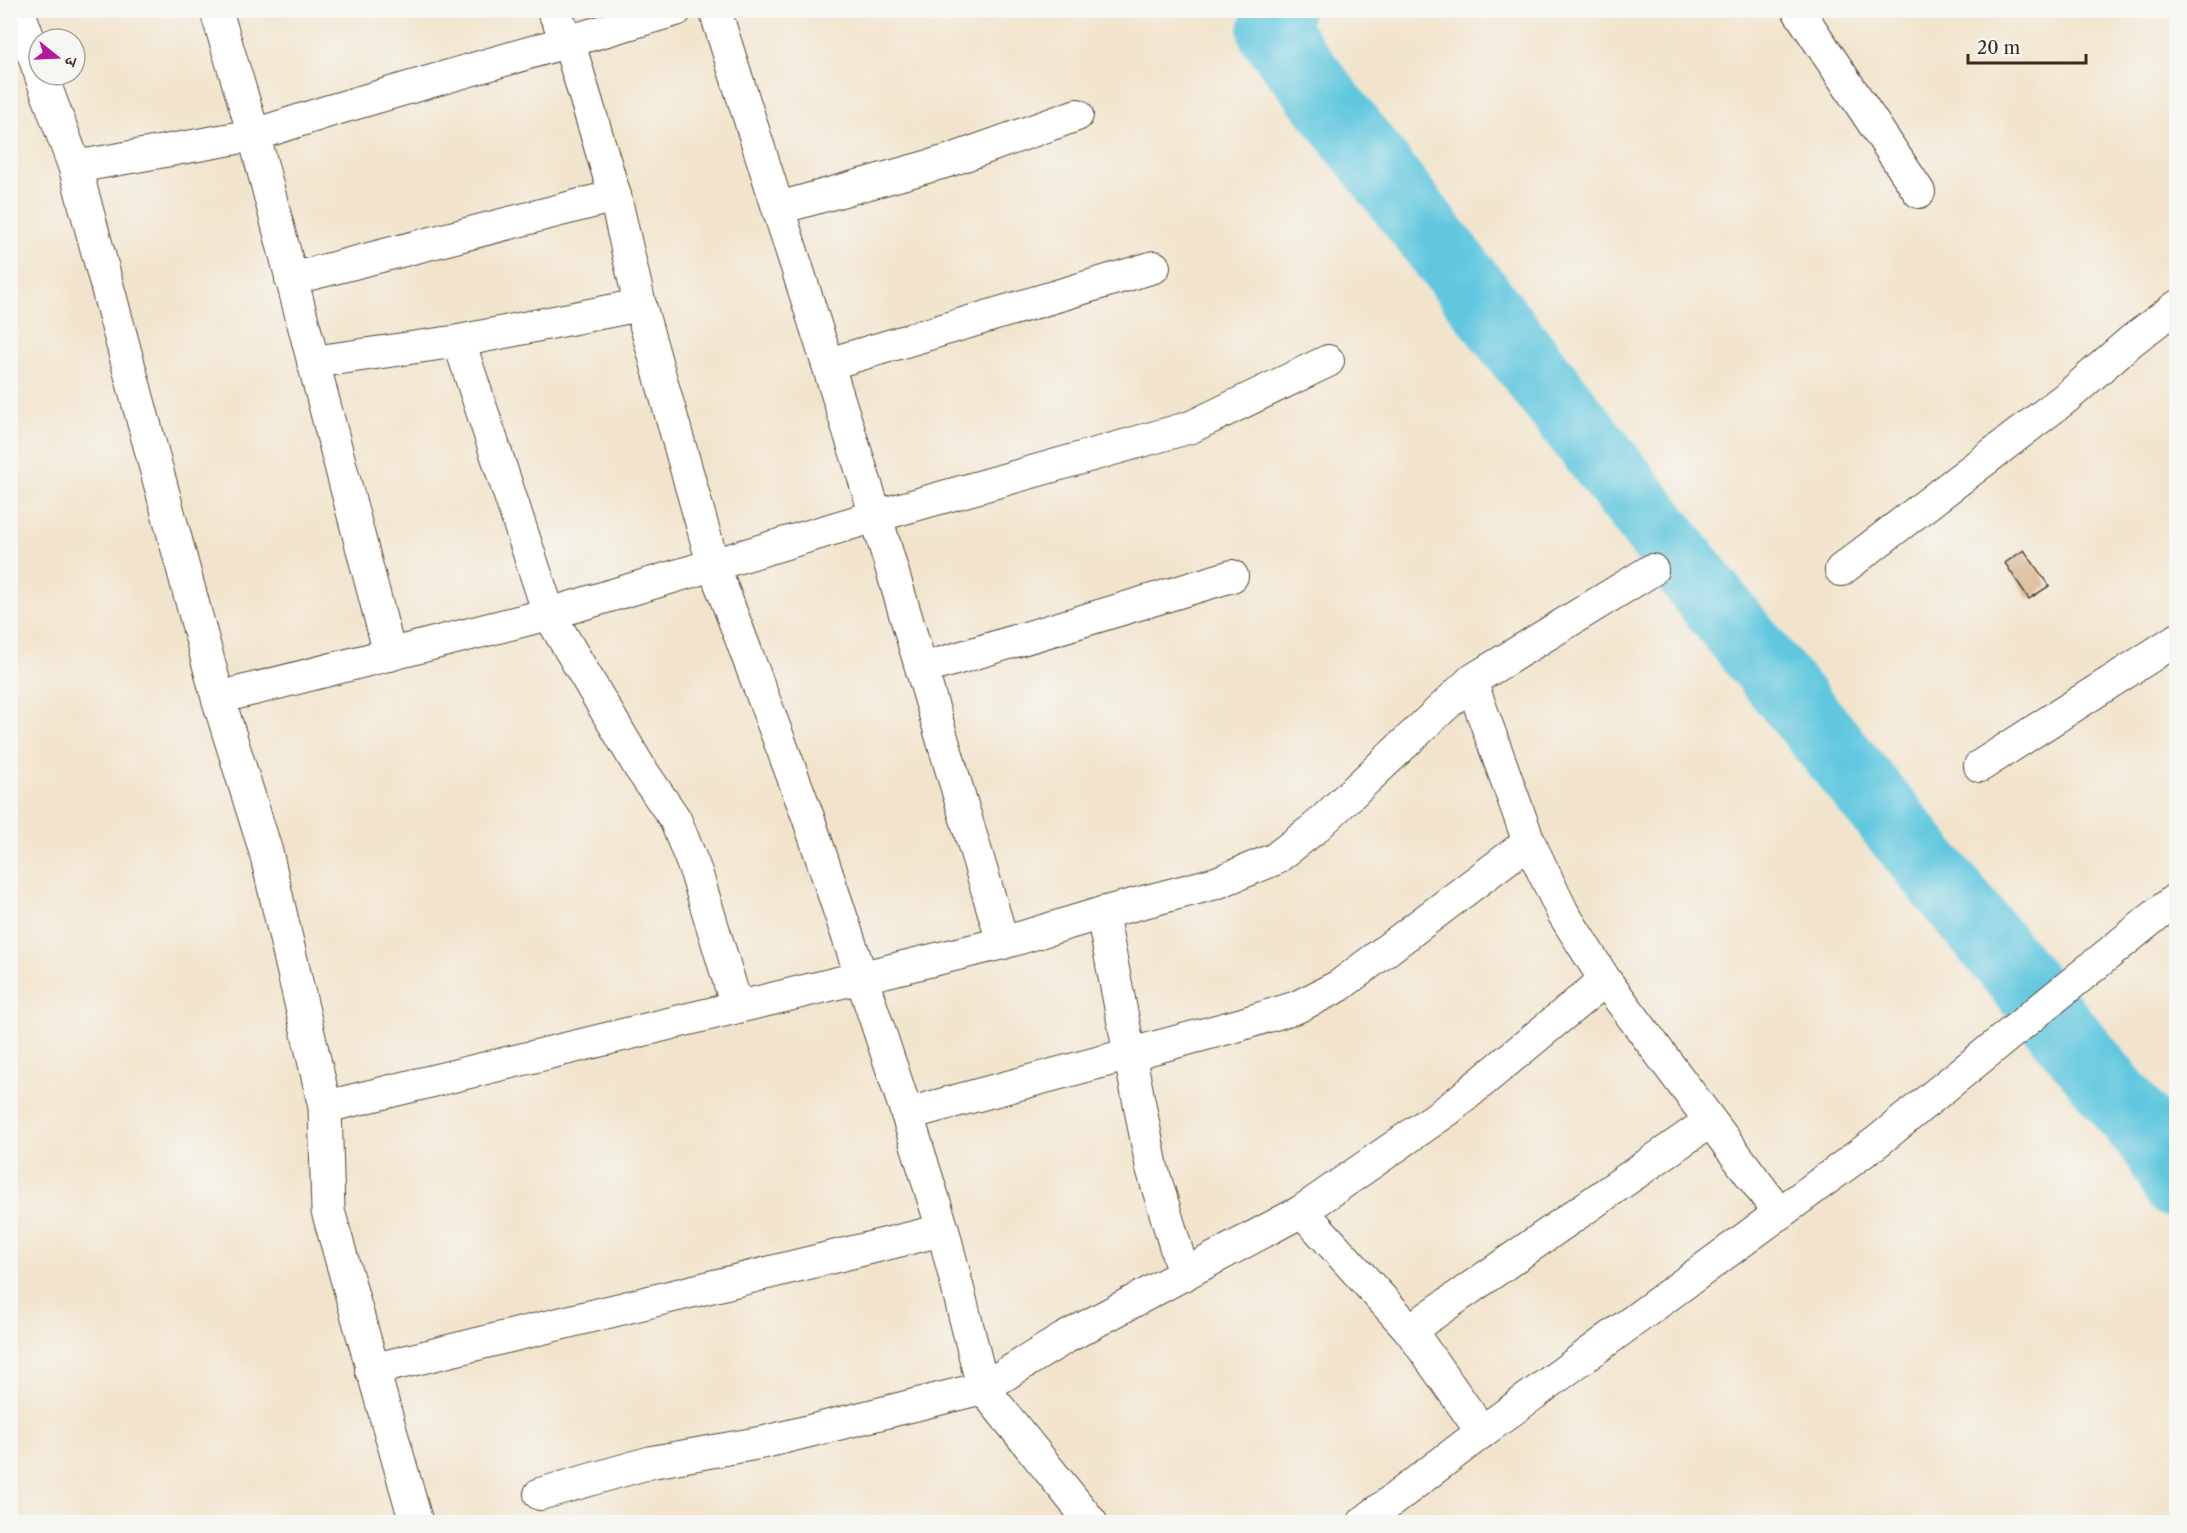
<svg xmlns="http://www.w3.org/2000/svg" width="2187" height="1533" font-family="'Libre Caslon Text','Noto Serif Devanagari',serif">
<style>
.lines{fill:none;stroke-linecap:round;stroke-linejoin:round}
.river{stroke:#61c7df;stroke-width:70}
.building{fill:#d0a677}
.street-casing{stroke:#564638;stroke-width:34}
.secondary-casing{stroke:#564638;stroke-width:35}
.street{stroke:#fff;stroke-width:32}
.secondary{stroke:#fff;stroke-width:33}
</style>
<rect width="100%" height="100%" fill="#f6f6f2"/>
<filter id="ink" filterUnits="userSpaceOnUse"><feTurbulence type="fractalNoise" baseFrequency=".0167" numOctaves="2"/><feDisplacementMap in="SourceGraphic" scale="12" xChannelSelector="R" yChannelSelector="G"/><feConvolveMatrix kernelMatrix="1 2 1 2 8 2 1 2 1" color-interpolation-filters="sRGB"/></filter>
<filter id="wash" filterUnits="userSpaceOnUse"><feTurbulence type="fractalNoise" baseFrequency=".008" numOctaves="4" result="noise"/><feDisplacementMap in="SourceGraphic" scale="24" xChannelSelector="R" yChannelSelector="G"/><feGaussianBlur stdDeviation="1.35" result="paint"/><feColorMatrix in="noise" values="0 0 0 0 0 0 0 0 0 0 0 0 0 0 0 0 0 1.4 0 .05"/><feComposite in="paint" operator="in"/></filter>
<g filter="url(#wash)">
<rect width="100%" height="100%" fill="#f2e4cc"/>
<g class="lines">
<path class="river" d="M1278,10L1273,32L1714,603L2159,1149L2176,1184"/>
</g>
<g id="blocks">
<path class="building" d="M2024,550L2049,586L2029,599L2005,563Z"/>
</g>
</g>
<g filter="url(#ink)">
<use href="#blocks" fill-opacity="0" stroke="#564638" stroke-width="1.5"/>
<g class="lines">
<defs>
<g id="street">
<path d="M216,10L254,135L390,655"/>
<path d="M553,10L569,43L615,196L640,305L713,564L808,817L907,1114L943,1230L983,1388L1091,1522"/>
<path d="M715,10L876,516L1003,943"/>
<path d="M1798,10L1919,192"/>
<path d="M75,167L254,135L329,111L676,10"/>
<path d="M779,208L948,161L1077,115"/>
<path d="M291,279L615,196"/>
<path d="M459,341L549,614L640,768L675,819L696,872L737,1007"/>
<path d="M313,362L459,341L640,305"/>
<path d="M828,364L1154,267"/>
<path d="M1841,570L2067,397L2131,341L2176,307"/>
<path d="M922,669L1232,576"/>
<path d="M1471,681L1529,842L1563,913L1605,980L1780,1214"/>
<path d="M218,698L549,614L876,516L1191,427L1328,361"/>
<path d="M1980,766L2176,640"/>
<path d="M1102,913L1152,1168L1184,1275"/>
<path d="M325,1107L1003,943L1102,913L1216,883L1275,859L1315,828L1471,681L1652,570"/>
<path d="M907,1114L1239,1025L1297,1007L1339,986L1529,842"/>
<path d="M1302,1211L1410,1330L1482,1432"/>
<path d="M1410,1330L1709,1122"/>
<path d="M371,1370L943,1230"/>
<path d="M540,1494L652,1462L765,1442L983,1388L1063,1339L1302,1211L1449,1109L1605,980"/>
<path d="M1364,1522L1482,1432L1878,1141L2176,899"/>
</g>
<g id="secondary">
<path d="M18,10L39,69"/>
<path d="M41,75L75,167L218,698L266,852L325,1107L328,1211L416,1522"/>
</g>
</defs>
<use href="#street" class="street-casing"/>
<use href="#secondary" class="secondary-casing"/>
<use href="#street" class="street"/>
<use href="#secondary" class="secondary"/>
</g>
</g>
<rect width="2187" height="1533" fill="none" stroke="#f6f6f2" stroke-width="36"/>
<g transform="translate(57 57) rotate(108)"><circle r="28" fill="#f6f6f2" stroke="#aba49d" stroke-width="1.5"/>
<path d="M0-4.5L10 22L0 15L-10 22Z" fill="#b5179e"/>
<text y="-9" font-size="16" font-weight="bold" text-anchor="middle" fill="#3b2a1e">उ</text>
</g>
<path d="M1968 54v9h118v-9" fill="none" stroke="#3b2a1e" stroke-width="3"/>
<text x="1977" y="54" font-size="18" fill="#3b2a1e" stroke="#f6f6f2" stroke-width="4.5" paint-order="stroke">20 m</text>
</svg>
